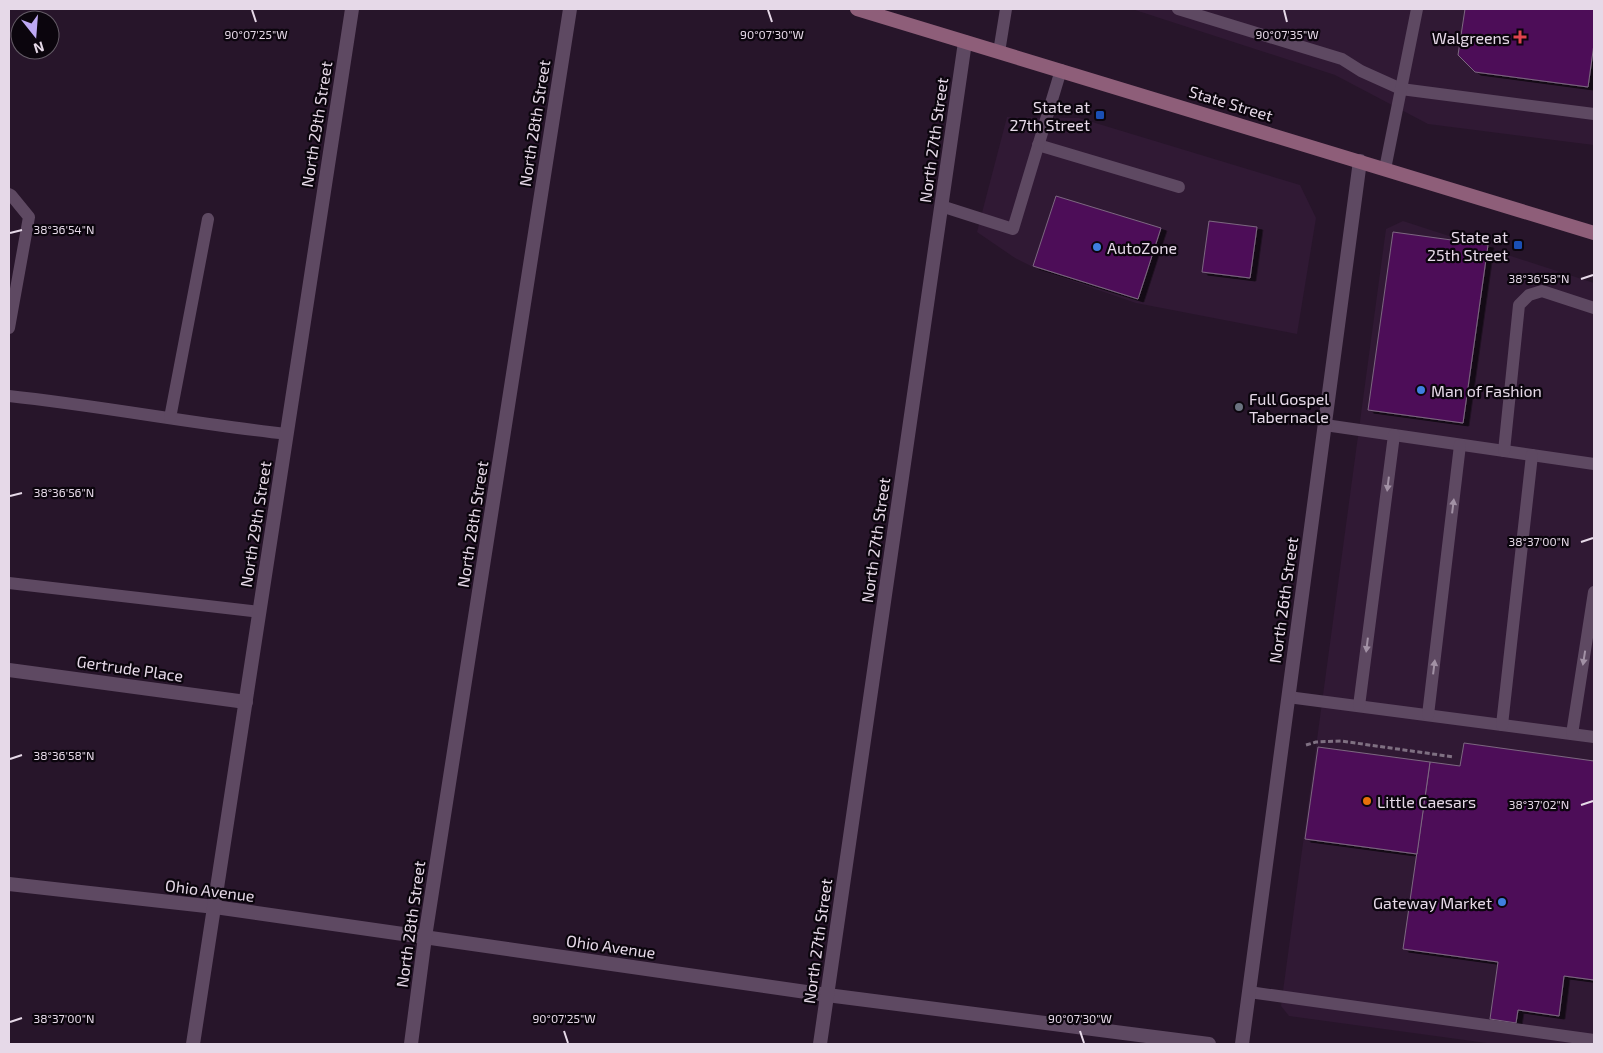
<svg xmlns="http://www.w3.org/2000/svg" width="1603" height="1053" font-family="'Exo 2',sans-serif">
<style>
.built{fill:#301934}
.building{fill:#4d1158;stroke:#7d6781;filter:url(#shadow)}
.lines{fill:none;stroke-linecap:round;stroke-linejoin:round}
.path{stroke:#7f7082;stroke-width:3;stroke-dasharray:5 2.5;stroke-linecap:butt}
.service{stroke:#5e4962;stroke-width:12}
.minor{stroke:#5e4962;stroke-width:14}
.secondary{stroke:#8e5e79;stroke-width:14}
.oneway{fill:#a291a5}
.ticks{fill:none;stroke:#e6d9e8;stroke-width:2}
.health-dot{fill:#e0444e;stroke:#0b050d;stroke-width:2}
.transit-dot{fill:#1a4fb4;stroke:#0b050d;stroke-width:2}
.shop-dot{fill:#3f7fe0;stroke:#0b050d;stroke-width:2}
.worship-dot{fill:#6b7280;stroke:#0b050d;stroke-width:2}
.food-dot{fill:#e8710a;stroke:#0b050d;stroke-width:2}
.labels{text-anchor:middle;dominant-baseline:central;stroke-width:4.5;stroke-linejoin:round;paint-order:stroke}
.poi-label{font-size:16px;fill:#e6d9e8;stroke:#0b050d;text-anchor:end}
.street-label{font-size:16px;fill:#e6d9e8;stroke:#0b050d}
.ticks-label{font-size:12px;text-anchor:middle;fill:#e6d9e8;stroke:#0b050d;stroke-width:4.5;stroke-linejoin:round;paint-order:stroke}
</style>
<defs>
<filter id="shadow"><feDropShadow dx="5.5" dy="3" stdDeviation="0" flood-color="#0009"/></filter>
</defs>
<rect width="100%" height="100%" fill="#27152a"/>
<g class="built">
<path d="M1132,9H1594V145L1428,124L1335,75Z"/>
<path d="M1007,117L1079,118L1300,185L1316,218L1297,334L1136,303L1037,269L1015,258L977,232Z"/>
<path d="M1403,221L1594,283V1044H1494L1289,1016L1281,1006L1386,229Z"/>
</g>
<g class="building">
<path d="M1465,9H1594V44L1588,87L1475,72L1458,55Z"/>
<path d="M1056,196L1161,228L1138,299L1033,266Z"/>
<path d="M1209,221L1257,227L1250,278L1202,272Z"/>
<path d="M1393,232L1488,245L1463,423L1368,410Z"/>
<path d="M1464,743L1594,761V980L1564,976L1559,1016L1518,1010L1516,1023L1490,1019L1498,962L1403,949L1430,762L1460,766Z"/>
<path d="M1318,747L1430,762L1417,854L1305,839Z"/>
</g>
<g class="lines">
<path class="path" d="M1306,745L1316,742L1341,741L1454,757"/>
<g class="service">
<path d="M1178,9L1342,59L1361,71L1401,89L1594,114"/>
<path d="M999,52L1006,9"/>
<path d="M1038,145L1179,187"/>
<path d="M1385,169L1417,9"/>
<path d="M9,194L11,195L29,217L9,328"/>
<path d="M941,206L1013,229L1061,70"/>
<path d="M9,396C102,406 194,424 287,434"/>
<path d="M170,418L208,219"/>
<path d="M1325,425L1594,464"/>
<path d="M1504,451L1519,305L1529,295L1542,291L1594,308"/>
<path d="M9,583L260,612"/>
<path d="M1288,697L1594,737"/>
<path d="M1359,706L1394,435"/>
<path d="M1428,715L1460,445"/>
<path d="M1502,725L1532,455"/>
<path d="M1572,734L1594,592"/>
<path d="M1249,992L1594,1040"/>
</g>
<g class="minor">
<path d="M9,670L246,702"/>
<path d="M9,884L215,907L827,995L1209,1044"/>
<path d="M193,1044L352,9"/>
<path d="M411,1044L425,937L570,9"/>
<path d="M820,1044L965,42"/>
<path d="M1242,1044L1360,161"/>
</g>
<path class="secondary" d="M857,9L1594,233"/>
</g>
<defs><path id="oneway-solid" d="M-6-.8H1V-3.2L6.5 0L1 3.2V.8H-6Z" transform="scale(1.25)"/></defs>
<g class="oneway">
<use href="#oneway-solid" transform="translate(1388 484) rotate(97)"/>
<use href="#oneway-solid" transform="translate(1453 506) rotate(-83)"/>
<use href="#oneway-solid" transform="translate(1367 645) rotate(97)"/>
<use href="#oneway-solid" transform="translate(1584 658) rotate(99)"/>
<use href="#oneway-solid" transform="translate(1434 667) rotate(-83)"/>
</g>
<path class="ticks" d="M252,10L256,22M768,10L772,22M1284,10L1287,22M10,233L22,230M1581,279L1593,275M10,496L22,493M1581,542L1593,538M10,759L22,755M1581,805L1593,801M10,1022L22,1018M564,1031L568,1043M1080,1031L1084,1043"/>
<path class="health-dot" d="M1517.5 29.5h5v5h5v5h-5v5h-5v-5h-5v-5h5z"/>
<g class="transit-dot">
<rect x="1095" y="110" width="10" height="10" rx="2.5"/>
<rect x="1513" y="240" width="10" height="10" rx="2.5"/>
</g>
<g class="shop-dot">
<circle cx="1097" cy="247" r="5"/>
<circle cx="1421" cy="390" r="5"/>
<circle cx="1502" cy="902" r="5"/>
</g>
<circle class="worship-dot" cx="1239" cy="407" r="5"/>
<circle class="food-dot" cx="1367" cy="801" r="5"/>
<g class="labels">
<g class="poi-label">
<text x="1510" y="37">Walgreens</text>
<text x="1090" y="106">State at<tspan x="1090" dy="18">27th Street</tspan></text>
<text x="1508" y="236">State at<tspan x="1508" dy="18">25th Street</tspan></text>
<text x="1107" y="247" text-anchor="start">AutoZone</text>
<text x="1431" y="390" text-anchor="start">Man of Fashion</text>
<text x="1249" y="398" text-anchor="start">Full Gospel<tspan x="1249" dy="18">Tabernacle</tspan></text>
<text x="1377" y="801" text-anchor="start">Little Caesars</text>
<text x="1492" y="902">Gateway Market</text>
</g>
<g class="street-label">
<text transform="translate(1231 103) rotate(17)">State Street</text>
<text transform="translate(534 123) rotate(-81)">North 28th Street</text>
<text transform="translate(316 124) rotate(-81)">North 29th Street</text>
<text transform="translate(933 140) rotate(-82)">North 27th Street</text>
<text transform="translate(255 524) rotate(-81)">North 29th Street</text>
<text transform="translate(472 524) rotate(-81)">North 28th Street</text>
<text transform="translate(875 540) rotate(-82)">North 27th Street</text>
<text transform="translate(1283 600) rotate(-82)">North 26th Street</text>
<text transform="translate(130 668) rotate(8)">Gertrude Place</text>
<text transform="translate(210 890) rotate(7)">Ohio Avenue</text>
<text transform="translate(410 924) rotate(-82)">North 28th Street</text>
<text transform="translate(817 941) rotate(-82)">North 27th Street</text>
<text transform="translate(611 946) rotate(8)">Ohio Avenue</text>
</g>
</g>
<g class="ticks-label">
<text x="256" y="39">90°07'25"W</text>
<text x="772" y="39">90°07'30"W</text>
<text x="1287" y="39">90°07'35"W</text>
<text x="64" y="234">38°36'54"N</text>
<text x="1539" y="283">38°36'58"N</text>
<text x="64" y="497">38°36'56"N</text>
<text x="1539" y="546">38°37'00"N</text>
<text x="64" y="760">38°36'58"N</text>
<text x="1539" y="809">38°37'02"N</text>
<text x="64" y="1023">38°37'00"N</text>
<text x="564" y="1023">90°07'25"W</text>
<text x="1080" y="1023">90°07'30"W</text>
</g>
<rect width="1603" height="1053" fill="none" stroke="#e6d9e8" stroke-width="20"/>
<g transform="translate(35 35) rotate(163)"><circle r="24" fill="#0b050d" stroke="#635a65"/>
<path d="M0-4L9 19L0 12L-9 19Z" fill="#bea9f4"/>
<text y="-8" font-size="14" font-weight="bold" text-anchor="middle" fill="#e6d9e8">N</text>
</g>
</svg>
